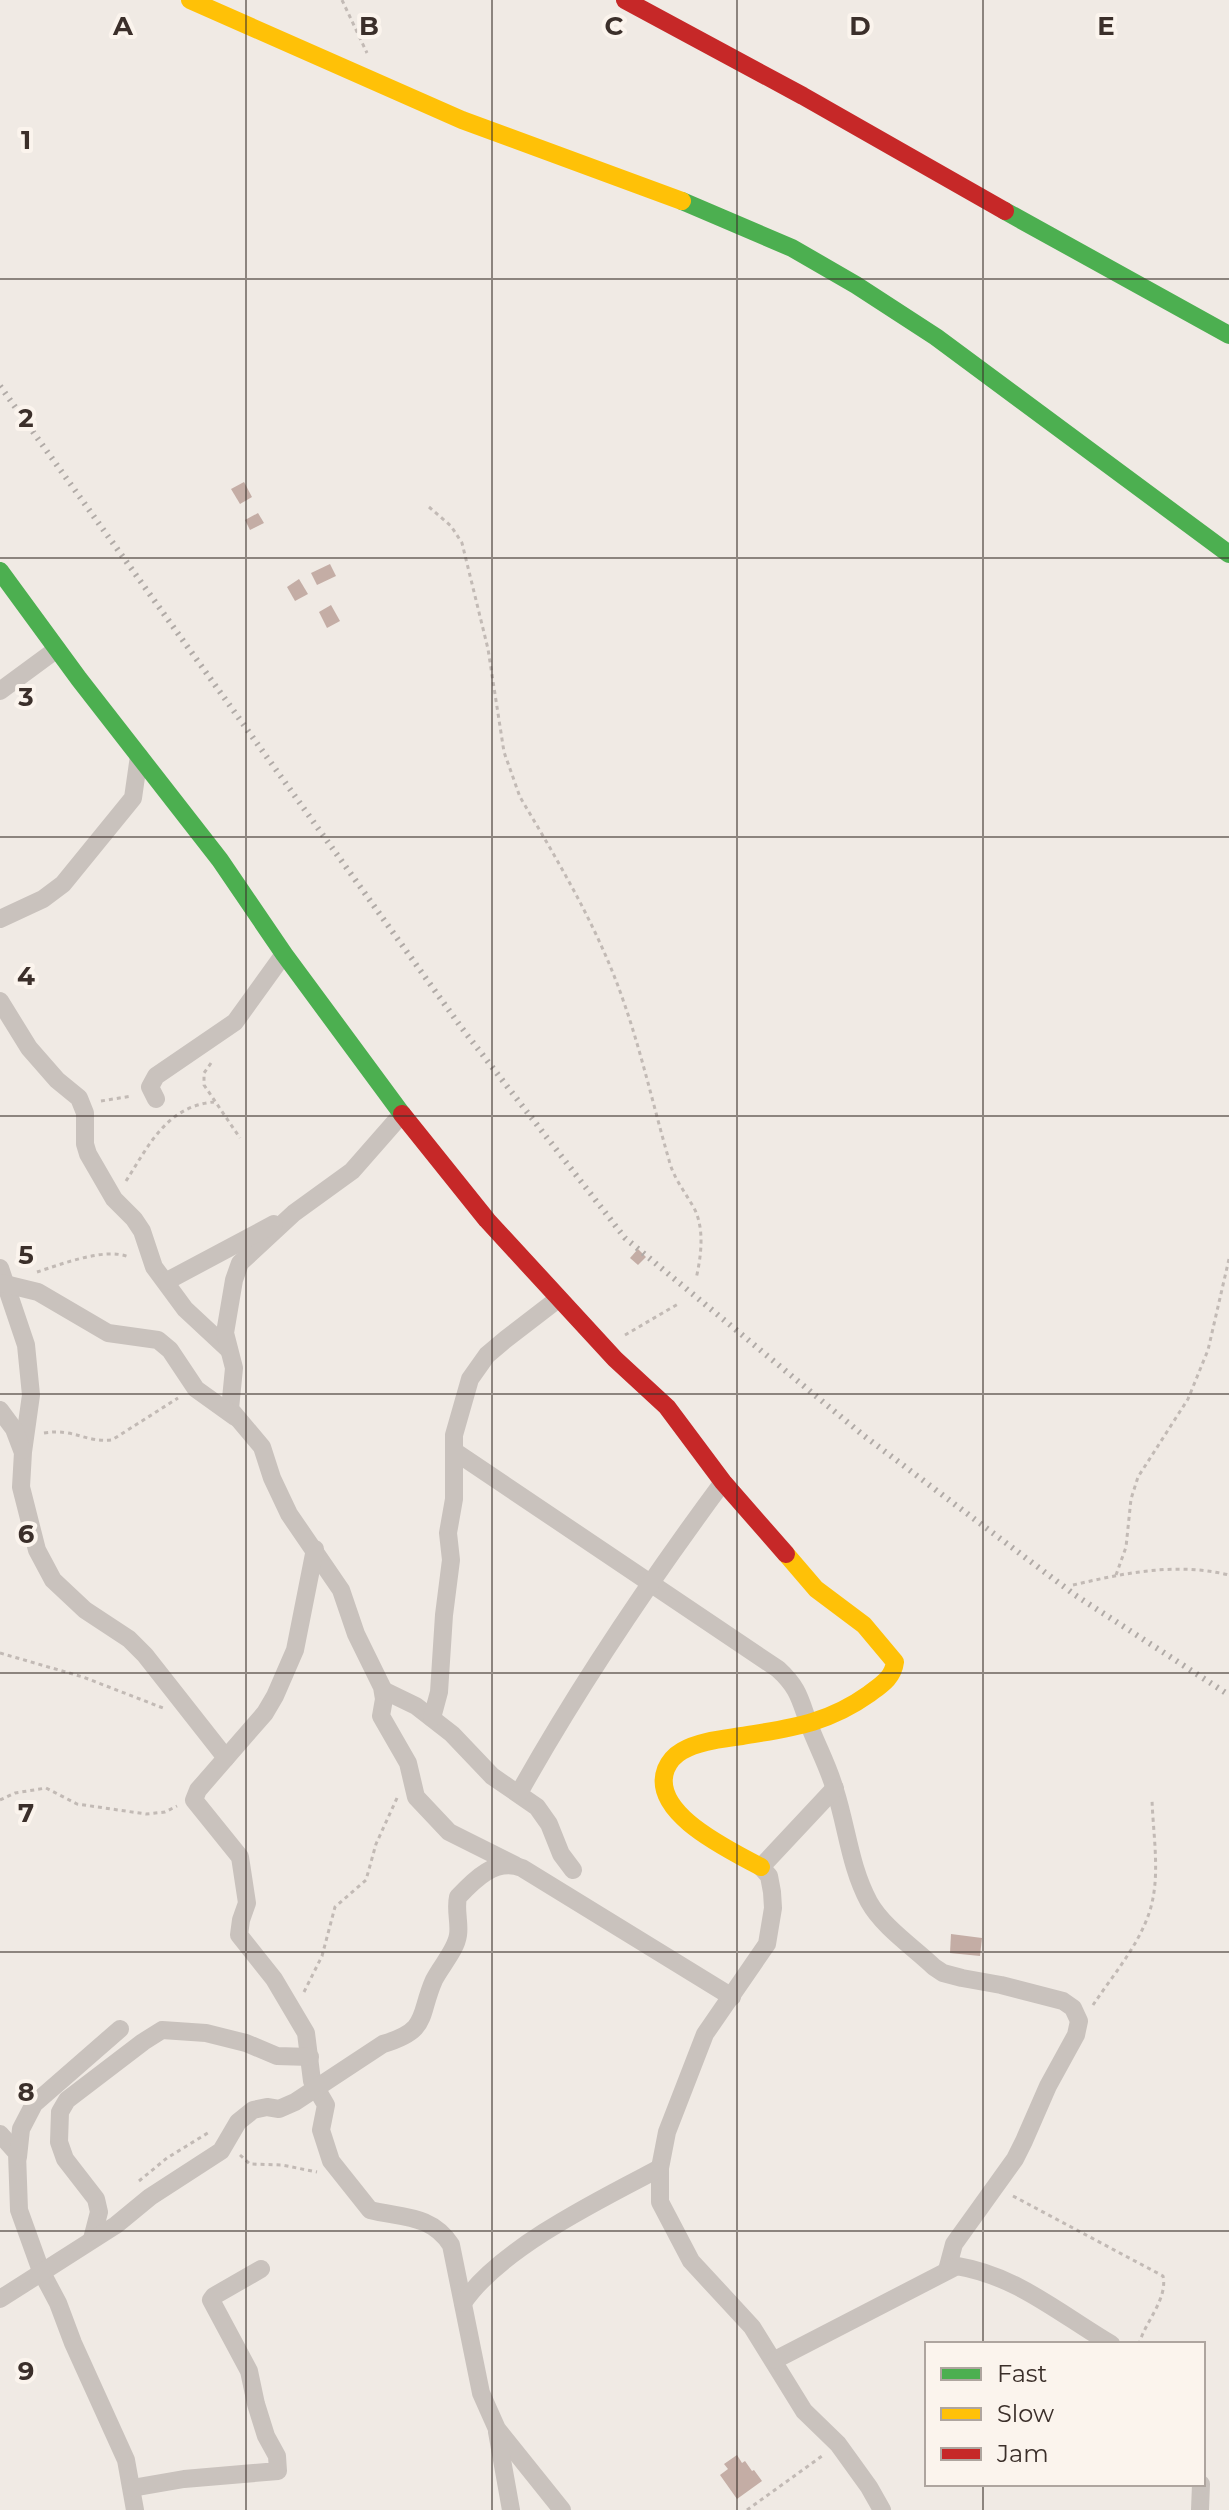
<svg xmlns="http://www.w3.org/2000/svg" width="1229" height="2510" font-family="Montserrat,sans-serif">
<style>
.building{fill:#c4ada5}
.lines{fill:none;stroke-linecap:round;stroke-linejoin:round}
.path{stroke:#c2bab5;stroke-width:3;stroke-dasharray:4 4;stroke-linecap:butt}
.street{stroke:#c9c2bd;stroke-width:18}
.fast{stroke:#4caf50;stroke-width:18}
.slow{stroke:#ffc107;stroke-width:18}
.jam{stroke:#c62828;stroke-width:18}
.rail{stroke:#b1aba7;stroke-width:6;stroke-dasharray:2 6;stroke-linecap:butt}
.grid{fill:none;stroke:#3b2f2a;stroke-width:2;stroke-opacity:0.55}
.grid-label{font-size:26px;text-anchor:middle;font-weight:bold;fill:#3b2f2a;stroke:#fbf4ed;stroke-width:8;stroke-linejoin:round;paint-order:stroke}
</style>
<rect width="100%" height="100%" fill="#f0eae4"/>
<g class="building">
<path d="M244,482L252,497L240,504L231,489Z"/>
<path d="M258,513L264,523L250,530L245,520Z"/>
<path d="M330,564L336,576L317,585L311,573Z"/>
<path d="M299,579L308,594L295,601L287,587Z"/>
<path d="M331,605L340,621L327,628L319,612Z"/>
<path d="M638,1249L646,1257L638,1265L630,1258Z"/>
<path d="M951,1934L982,1938L980,1956L950,1953Z"/>
<path d="M737,2455L742,2463L745,2461L752,2471L754,2470L762,2481L737,2499L720,2475L728,2469L724,2464Z"/>
</g>
<g class="lines">
<g class="path">
<path d="M342,0L367,53"/>
<path d="M429,507L451,526L462,543L488,649L504,752L520,797C558,861 597,926 622,997C641,1050 653,1105 669,1160C673,1177 685,1192 694,1208C705,1229 701,1257 696,1279"/>
<path d="M211,1063L204,1073V1085L240,1138"/>
<path d="M101,1101L132,1096"/>
<path d="M126,1181C149,1145 167,1106 214,1102"/>
<path d="M37,1272C62,1264 105,1247 129,1257"/>
<path d="M625,1335L678,1304"/>
<path d="M44,1433C74,1428 86,1443 112,1440L178,1398"/>
<path d="M1116,1575L1126,1547L1131,1499L1138,1477L1188,1399L1197,1377L1208,1350L1229,1259"/>
<path d="M1073,1585C1125,1573 1176,1562 1229,1575"/>
<path d="M0,1653L83,1677L163,1708"/>
<path d="M0,1800L15,1793L46,1788L77,1804L146,1814L165,1812L177,1806"/>
<path d="M304,1992L322,1956L335,1907L366,1880L376,1844L397,1798"/>
<path d="M1093,2005C1115,1972 1146,1937 1153,1898C1159,1867 1153,1831 1152,1800"/>
<path d="M240,2155L250,2164L282,2165L317,2172"/>
<path d="M139,2181L167,2158L211,2131"/>
<path d="M1013,2196L1163,2276C1168,2299 1145,2322 1139,2344"/>
<path d="M747,2510L822,2456"/>
</g>
<g class="street">
<path d="M0,691L57,649"/>
<path d="M0,919L43,899L63,884L133,798L139,756"/>
<path d="M0,1001L29,1048L57,1080L79,1098L85,1113V1144L88,1154L114,1199L134,1219L142,1231L154,1267L185,1309L229,1350"/>
<path d="M156,1099L150,1087L156,1076L235,1022L284,954"/>
<path d="M402,1114L352,1171L294,1213L240,1263L234,1280L225,1333L234,1368L230,1409L262,1447L272,1478L289,1514L341,1590L356,1634L382,1687L384,1699L381,1716L408,1763L416,1797L449,1832L515,1865"/>
<path d="M0,1268L26,1345L31,1395L23,1452L21,1487L37,1550L53,1580L85,1610L129,1639L145,1655L226,1758"/>
<path d="M167,1281L274,1224"/>
<path d="M1,1283L38,1292L108,1333L158,1340L170,1350L196,1389L235,1417"/>
<path d="M0,1410L14,1429L22,1450"/>
<path d="M454,1451L778,1669C800,1689 800,1701 810,1727C818,1748 829,1768 835,1790C847,1827 850,1867 869,1902C883,1927 913,1947 934,1967L943,1973L962,1978L1001,1985L1063,2001L1073,2008L1079,2021L1076,2035L1048,2086L1024,2141L1015,2159L954,2244L947,2270"/>
<path d="M315,1549L295,1650L275,1696L265,1713L198,1790L194,1800L240,1857L247,1903L241,1920L239,1935L274,1979L306,2033L312,2081L326,2105L321,2130L331,2161L370,2210C401,2218 431,2214 451,2245L481,2393L497,2429L562,2510"/>
<path d="M383,1690L416,1706L452,1734L492,1776L537,1807L549,1824L561,1854L573,1870"/>
<path d="M432,1718L439,1692L444,1615L451,1560L448,1533L454,1499V1435L470,1379L487,1355L506,1339L558,1299"/>
<path d="M835,1788L761,1867L769,1876L772,1892L773,1908L767,1944L705,2034L667,2132L660,2168V2202L691,2261L752,2327L804,2411L838,2444L869,2487L882,2510"/>
<path d="M519,1793C580,1684 649,1582 723,1482"/>
<path d="M0,2134L17,2153L19,2210L41,2271L58,2303L73,2343L126,2460L135,2510"/>
<path d="M18,2157L21,2129L34,2104L120,2029"/>
<path d="M92,2239L99,2212L96,2199L65,2159L59,2142L60,2112L67,2100L143,2042L162,2030L206,2033L246,2043L277,2056L310,2057"/>
<path d="M0,2299L116,2225L150,2197L221,2151L238,2122L253,2110L267,2107L279,2109L295,2102L383,2044C430,2030 418,2016 434,1980C441,1966 456,1950 458,1935C460,1923 455,1910 458,1897C474,1880 496,1857 522,1868L732,1997"/>
<path d="M463,2303C500,2248 601,2199 660,2168"/>
<path d="M775,2360L957,2266C1017,2276 1060,2314 1111,2344"/>
<path d="M497,2432L511,2510"/>
<path d="M132,2488L184,2479L278,2471L277,2456L266,2436L256,2404L249,2371L211,2300L214,2296L261,2269"/>
<path d="M1200,2510L1201,2484"/>
</g>
<g class="fast">
<path d="M682,201L792,248L856,285L936,337L1229,554"/>
<path d="M1005,211L1229,335"/>
<path d="M0,571L79,679L220,860L284,954L402,1114"/>
</g>
<g class="slow">
<path d="M190,0L462,120L682,201"/>
<path d="M761,1867C730,1850 649,1813 666,1769C669,1762 675,1755 682,1751C699,1741 723,1739 742,1736C790,1728 827,1724 869,1694C881,1685 893,1678 895,1662L864,1625L816,1589L786,1554"/>
</g>
<g class="jam">
<path d="M625,0L803,96L1005,211"/>
<path d="M402,1114L487,1220L615,1359L667,1407L723,1482L786,1554"/>
</g>
<path class="rail" d="M0,386L461,1027L625,1238L863,1435L1075,1595L1229,1695"/>
</g>
<path class="grid" d="M246,0V2510M492,0V2510M737,0V2510M983,0V2344M0,279H1229M0,558H1229M0,837H1229M0,1116H1229M0,1394H1229M0,1673H1229M0,1952H1229M0,2231H1229M983,2484V2510"/>
<g class="grid-label">
<text x="123" y="35">A</text>
<text x="369" y="35">B</text>
<text x="614" y="35">C</text>
<text x="860" y="35">D</text>
<text x="1106" y="35">E</text>
<text x="26" y="149">1</text>
<text x="26" y="427">2</text>
<text x="26" y="706">3</text>
<text x="26" y="985">4</text>
<text x="26" y="1264">5</text>
<text x="26" y="1543">6</text>
<text x="26" y="1822">7</text>
<text x="26" y="2101">8</text>
<text x="26" y="2380">9</text>
</g>
<rect x="925" y="2342" width="280" height="144" fill="#fbf4ed" stroke="#aea59f" stroke-width="2"/>
<rect x="941" y="2368" width="40" height="12" fill="#4caf50" stroke="#aea59f" stroke-width="2"/>
<text x="997" y="2382" font-size="24" fill="#3b2f2a">Fast</text>
<rect x="941" y="2408" width="40" height="12" fill="#ffc107" stroke="#aea59f" stroke-width="2"/>
<text x="997" y="2422" font-size="24" fill="#3b2f2a">Slow</text>
<rect x="941" y="2448" width="40" height="12" fill="#c62828" stroke="#aea59f" stroke-width="2"/>
<text x="997" y="2462" font-size="24" fill="#3b2f2a">Jam</text>
</svg>
